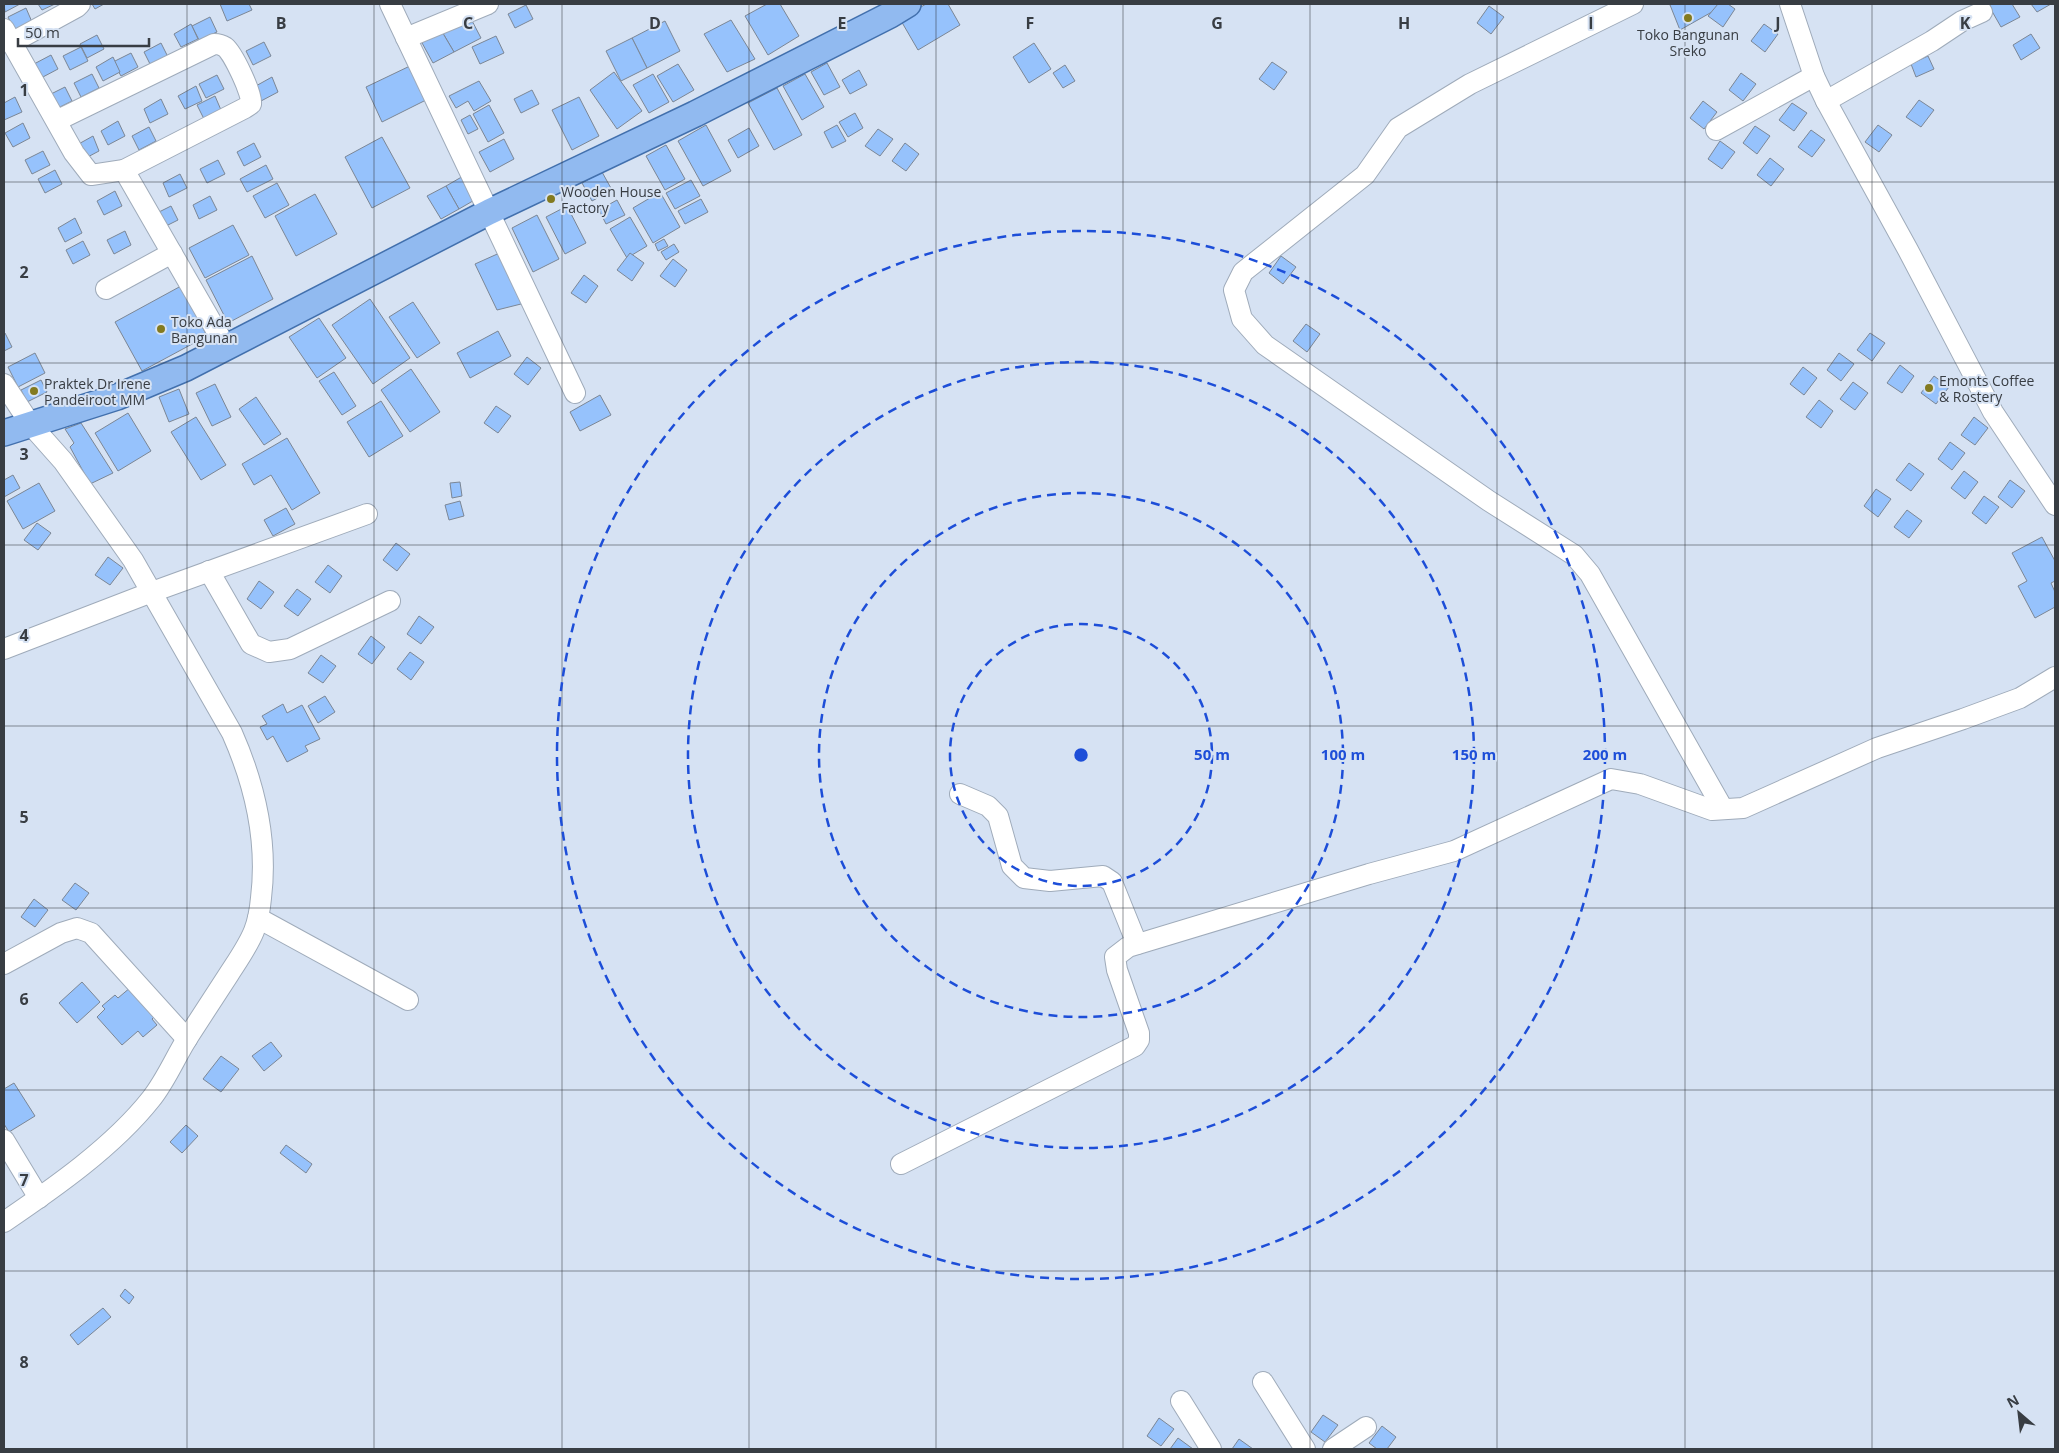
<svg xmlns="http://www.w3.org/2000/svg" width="2059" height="1453" font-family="'Open Sans',sans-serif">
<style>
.building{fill:#96c2fc;stroke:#7b8695}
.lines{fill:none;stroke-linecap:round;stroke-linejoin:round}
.minor-casing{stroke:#9fabba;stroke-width:22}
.major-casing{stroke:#4270ad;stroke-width:28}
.minor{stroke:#fff;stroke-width:20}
.major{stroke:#91baf0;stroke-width:25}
.grid{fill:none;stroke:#383d43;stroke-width:1;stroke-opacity:0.55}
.ring{fill:none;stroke:#1d4ed8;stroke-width:2.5;stroke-dasharray:9 6}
.poi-dot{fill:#837a1f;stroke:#d6e2f3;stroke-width:2}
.labels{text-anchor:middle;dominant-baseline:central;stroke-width:4;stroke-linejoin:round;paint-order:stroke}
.poi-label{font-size:14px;fill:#383d43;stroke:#d6e2f3;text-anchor:start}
.grid-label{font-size:16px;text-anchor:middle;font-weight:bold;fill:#383d43;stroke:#d6e2f3;stroke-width:4;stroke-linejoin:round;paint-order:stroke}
.centre{fill:#1d4ed8;stroke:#d6e2f3;stroke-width:2.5}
.ring-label{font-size:15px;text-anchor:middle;font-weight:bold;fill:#1d4ed8;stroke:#d6e2f3;stroke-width:4;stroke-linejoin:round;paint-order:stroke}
</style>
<rect width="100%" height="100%" fill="#d6e2f3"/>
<g class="building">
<path d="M4,4H20L5,12Z"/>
<path d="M38,4H55L42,10Z"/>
<path d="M92,4H104L95,9Z"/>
<path d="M220,4H249L252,10L227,21Z"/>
<path d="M767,4H780L799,36L768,55L745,16Z"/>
<path d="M926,4H948L960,25L918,50L900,19Z"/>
<path d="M1673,4H1726L1680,30L1670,5Z"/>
<path d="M1718,4H1728L1735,9L1723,27L1708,16Z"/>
<path d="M1992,4H2012L2020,17L2001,27L1989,6Z"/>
<path d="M2031,4H2051L2037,12Z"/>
<path d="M526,5L533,19L515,28L508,14Z"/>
<path d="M1489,6L1504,17L1491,34L1477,23Z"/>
<path d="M26,8L32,22L15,31L8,17Z"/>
<path d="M469,15L481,38L454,52L441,30Z"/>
<path d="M210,17L217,32L199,40L192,26Z"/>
<path d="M731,20L755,59L727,72L704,34Z"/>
<path d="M665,21L680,51L647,68L632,38Z"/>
<path d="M191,24L198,39L181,47L174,34Z"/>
<path d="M1764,24L1778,34L1765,52L1751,41Z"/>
<path d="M441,30L454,52L433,63L421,41Z"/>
<path d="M2031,34L2040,48L2021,60L2013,45Z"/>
<path d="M97,35L104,49L87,58L80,44Z"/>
<path d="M496,36L504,53L480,64L472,47Z"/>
<path d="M632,38L647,68L621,81L606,51Z"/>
<path d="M264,42L271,56L253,65L246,51Z"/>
<path d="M161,43L168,57L151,66L144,52Z"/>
<path d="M1034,43L1051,69L1029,83L1013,57Z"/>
<path d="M81,47L88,61L70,70L63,56Z"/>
<path d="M131,53L138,67L121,76L113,62Z"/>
<path d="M51,55L58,69L41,78L34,64Z"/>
<path d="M1928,56L1934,69L1916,77L1911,64Z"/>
<path d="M113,57L120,72L103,81L96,67Z"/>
<path d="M1272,62L1287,72L1274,90L1259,79Z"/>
<path d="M827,63L840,87L824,95L811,72Z"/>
<path d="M678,64L694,90L673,102L657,76Z"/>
<path d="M412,65L428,99L382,122L366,87Z"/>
<path d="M1065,65L1075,81L1063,88L1053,73Z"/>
<path d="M859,70L867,85L850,94L842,80Z"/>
<path d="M614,72L642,111L617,129L590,90Z"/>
<path d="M1741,73L1756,84L1743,101L1729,90Z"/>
<path d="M92,74L99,88L81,97L74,83Z"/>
<path d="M653,74L669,102L649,113L633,85Z"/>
<path d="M805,74L824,107L802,120L783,86Z"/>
<path d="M217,75L224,89L206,98L199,84Z"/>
<path d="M272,77L278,92L261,101L254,87Z"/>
<path d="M479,81L491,101L474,111L468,101L456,108L449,96Z"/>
<path d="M196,86L202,101L185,109L178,96Z"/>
<path d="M65,87L72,101L54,110L47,96Z"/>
<path d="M777,88L802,135L774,150L748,103Z"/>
<path d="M532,90L539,104L521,113L514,99Z"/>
<path d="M215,96L221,110L204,119L197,105Z"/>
<path d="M15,97L22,112L4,120V103Z"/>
<path d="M579,97L599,136L572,150L552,110Z"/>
<path d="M161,99L168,114L150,123L144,109Z"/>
<path d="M1919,100L1934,110L1921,127L1906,117Z"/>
<path d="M1703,101L1717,112L1704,129L1690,118Z"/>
<path d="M1792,103L1807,113L1794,131L1779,120Z"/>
<path d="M489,105L504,133L488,142L473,114Z"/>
<path d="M855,113L863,128L848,137L839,122Z"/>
<path d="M470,115L478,129L468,134L461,120Z"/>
<path d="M118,121L125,136L108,145L101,131Z"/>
<path d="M23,123L30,138L13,147L5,133Z"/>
<path d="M706,125L731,171L703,186L678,141Z"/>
<path d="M837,125L846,141L832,148L824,132Z"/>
<path d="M1878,125L1892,135L1879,152L1865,142Z"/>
<path d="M1755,126L1770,136L1757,154L1743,143Z"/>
<path d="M149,127L156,141L139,150L132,136Z"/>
<path d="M749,128L759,146L738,158L728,140Z"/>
<path d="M878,129L893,139L880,156L865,146Z"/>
<path d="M1811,130L1825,140L1812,157L1798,147Z"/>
<path d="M93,136L99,151L82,160L75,146Z"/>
<path d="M382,137L410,188L372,208L345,157Z"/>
<path d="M504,139L514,159L490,172L479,152Z"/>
<path d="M1720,141L1735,152L1722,169L1708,159Z"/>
<path d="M254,143L261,157L244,166L237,152Z"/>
<path d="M905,143L919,154L906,171L892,161Z"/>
<path d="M666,145L685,179L665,190L646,156Z"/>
<path d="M43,151L50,165L32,174L25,160Z"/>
<path d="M1770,158L1784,169L1771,186L1757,175Z"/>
<path d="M218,160L225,174L207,183L200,169Z"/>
<path d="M266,165L273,179L247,192L240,179Z"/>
<path d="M55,170L62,184L45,193L38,179Z"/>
<path d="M602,172L612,190L592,201L582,183Z"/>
<path d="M180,174L187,188L169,197L163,183Z"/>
<path d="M465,175L478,198L459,209L446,186Z"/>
<path d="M691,180L700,196L675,209L666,193Z"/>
<path d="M277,183L289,205L265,218L253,196Z"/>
<path d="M446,186L459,209L441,219L427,196Z"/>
<path d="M115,191L122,206L104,215L97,201Z"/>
<path d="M660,192L680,227L653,243L633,208Z"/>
<path d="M315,194L337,234L296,256L275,216Z"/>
<path d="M210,196L217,210L199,219L193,205Z"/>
<path d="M701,199L708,212L685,224L678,211Z"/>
<path d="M617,200L625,215L606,224L599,210Z"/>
<path d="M171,206L178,220L160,229L153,215Z"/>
<path d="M567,206L586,243L565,254L546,217Z"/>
<path d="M537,215L559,259L533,272L512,228Z"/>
<path d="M630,217L647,246L627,258L610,229Z"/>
<path d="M75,218L82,233L65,242L58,228Z"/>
<path d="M233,225L249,255L205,278L189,248Z"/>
<path d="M125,231L131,245L114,254L107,240Z"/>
<path d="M664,239L668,246L658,251L655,244Z"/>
<path d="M83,241L90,255L73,264L66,250Z"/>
<path d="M674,244L679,252L666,260L661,252Z"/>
<path d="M504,251L529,302L497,310L475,264Z"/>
<path d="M630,253L644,263L632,281L617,270Z"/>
<path d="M252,256L273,299L228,323L206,280Z"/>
<path d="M1281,256L1296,267L1283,284L1269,273Z"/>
<path d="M673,259L687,270L675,287L660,276Z"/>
<path d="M584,275L598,286L586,303L571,293Z"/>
<path d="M181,286L207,336L142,371L115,322Z"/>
<path d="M370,299L410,358L373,384L332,325Z"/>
<path d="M413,302L440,343L417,358L389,317Z"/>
<path d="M319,318L346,358L317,378L289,337Z"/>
<path d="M1306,324L1320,334L1307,352L1293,341Z"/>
<path d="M498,331L511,356L470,378L457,353Z"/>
<path d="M5,333L12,347L4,351V334Z"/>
<path d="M1870,333L1885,343L1872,361L1857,350Z"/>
<path d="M35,353L45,373L18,387L8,367Z"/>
<path d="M1839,353L1854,364L1841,381L1827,370Z"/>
<path d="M527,357L541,368L528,385L514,374Z"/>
<path d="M1900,365L1914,376L1902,393L1887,383Z"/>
<path d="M1803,367L1817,378L1804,395L1790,384Z"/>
<path d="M411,369L440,412L410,432L381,390Z"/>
<path d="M334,372L356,406L342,415L319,381Z"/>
<path d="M1934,376L1949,387L1936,404L1921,393Z"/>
<path d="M41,380L47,392L27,402L21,390Z"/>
<path d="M1853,382L1868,393L1855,410L1840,399Z"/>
<path d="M215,384L231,417L212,426L196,393Z"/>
<path d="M179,389L189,414L169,422L159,397Z"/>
<path d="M600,395L611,415L580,431L570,412Z"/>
<path d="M256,397L281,434L264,445L239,409Z"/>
<path d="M1819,400L1833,411L1821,428L1806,417Z"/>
<path d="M381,401L403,436L369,457L347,422Z"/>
<path d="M496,406L511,416L498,433L484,423Z"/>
<path d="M128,413L151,451L118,471L95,433Z"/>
<path d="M196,417L226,465L201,480L171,432Z"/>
<path d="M1974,417L1988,428L1975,445L1961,435Z"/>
<path d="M81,423L113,473L90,484L70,447L74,443L65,429Z"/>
<path d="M287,438L320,493L292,510L271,475L254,485L242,464Z"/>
<path d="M1950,442L1965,453L1952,470L1938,459Z"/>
<path d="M1909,463L1924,474L1911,491L1896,480Z"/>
<path d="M1964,471L1978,482L1965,499L1951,488Z"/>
<path d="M13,475L20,488L4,497V480Z"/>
<path d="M2010,480L2025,491L2012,508L1998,497Z"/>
<path d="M460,482L462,496L452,498L450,483Z"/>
<path d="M39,483L55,511L23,529L7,501Z"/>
<path d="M1876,489L1891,499L1878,517L1864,506Z"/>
<path d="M1984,496L1999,507L1986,524L1972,513Z"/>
<path d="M460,501L464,516L449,520L445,505Z"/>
<path d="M286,508L295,524L273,536L264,520Z"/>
<path d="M1907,510L1922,521L1909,538L1894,527Z"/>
<path d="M37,523L51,533L38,550L24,540Z"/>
<path d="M2042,537L2055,561V581L2051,583L2055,592V607L2035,618L2018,586L2027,581L2012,553Z"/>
<path d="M396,543L410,554L397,571L383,560Z"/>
<path d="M108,557L123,568L110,585L95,575Z"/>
<path d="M328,565L342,576L330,593L315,582Z"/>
<path d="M259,581L274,592L261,609L247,599Z"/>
<path d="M297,589L311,599L298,616L284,606Z"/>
<path d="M419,616L434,627L421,644L407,634Z"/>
<path d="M371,636L385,647L372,664L358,654Z"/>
<path d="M410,652L424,662L411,680L397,669Z"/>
<path d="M321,655L336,666L323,683L308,673Z"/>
<path d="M325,696L335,712L318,723L308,706Z"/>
<path d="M283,704L287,713L302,705L320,739L305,746L308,751L287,762L273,736L267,740L260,727L267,724L262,716Z"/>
<path d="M75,883L89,893L76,910L62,900Z"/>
<path d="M34,899L48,910L35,927L21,917Z"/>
<path d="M82,982L100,1002L77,1023L59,1003Z"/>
<path d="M131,987L156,1015L152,1019L157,1025L143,1037L138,1031L122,1045L97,1017L105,1009L102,1006L115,995L118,998Z"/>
<path d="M271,1042L282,1056L264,1071L252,1056Z"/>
<path d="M221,1056L239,1069L221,1092L203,1079Z"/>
<path d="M14,1083L35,1116L9,1132L4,1124V1089Z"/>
<path d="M186,1125L198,1136L182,1153L170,1142Z"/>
<path d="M286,1145L312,1164L306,1173L280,1153Z"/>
<path d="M125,1289L134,1297L129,1304L120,1296Z"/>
<path d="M103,1308L111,1317L78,1345L70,1335Z"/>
<path d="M1323,1415L1338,1425L1325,1442L1311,1432Z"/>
<path d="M1159,1418L1174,1429L1161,1446L1147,1436Z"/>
<path d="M1382,1426L1396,1437L1387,1449H1377L1369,1443Z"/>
<path d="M1178,1438L1193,1449H1170Z"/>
<path d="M1239,1439L1253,1449H1232Z"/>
</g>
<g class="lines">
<defs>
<g id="minor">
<path d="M390,4L575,393"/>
<path d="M1633,4L1470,84L1398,128L1365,175L1243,272L1234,290L1242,319L1265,345L1489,501L1574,555L1590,574L1723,809"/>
<path d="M1790,4L1814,76L1826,101L1908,250L1993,412L2055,505"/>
<path d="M4,29L74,153L91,175L124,170L245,108L251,104C253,95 233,53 225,47C222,45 218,44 214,44L56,121"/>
<path d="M406,38L488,4"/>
<path d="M11,43L77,7L80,4"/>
<path d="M1826,101L1932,41L1962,21L1982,12"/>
<path d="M1716,130L1814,76"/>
<path d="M124,170L227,349"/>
<path d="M106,289L172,253"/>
<path d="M4,384L31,425L63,461L133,560L232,733C255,785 268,841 261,898C260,909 258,921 254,931C248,946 238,960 229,974C216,994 203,1014 190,1034C176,1055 167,1079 151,1099C113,1147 54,1188 4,1222"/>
<path d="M209,571L251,644L269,652L290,649L390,601"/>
<path d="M4,649L152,592L367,514"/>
<path d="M960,794L988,806L998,816L1012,866L1024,878L1050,881L1103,876L1112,882L1137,944"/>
<path d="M258,918L408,1000"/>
<path d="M4,964L61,933L77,928L91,933L187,1039"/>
<path d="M4,1140L39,1198"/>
<path d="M901,1164L1135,1046L1139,1040V1033L1117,970L1115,957L1128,947L1369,874L1454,851L1611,779L1640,784L1712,810L1743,808L1877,748L1963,719L2020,698L2055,677"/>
<path d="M1263,1382L1305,1449"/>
<path d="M1181,1401L1211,1449"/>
<path d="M1333,1449L1366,1427"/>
</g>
<path id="major" d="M4,433L117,397L186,368L489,212L695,114L890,15L908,4"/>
</defs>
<use href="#minor" class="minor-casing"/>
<use href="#major" class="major-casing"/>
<use href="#minor" class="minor"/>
<use href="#major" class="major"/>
</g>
<path class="grid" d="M187,4V1449M374,4V1449M562,4V1449M749,4V1449M936,4V1449M1123,4V1449M1310,4V1449M1497,4V1449M1685,4V1449M1872,4V1449M4,182H2055M4,363H2055M4,545H2055M4,726H2055M4,908H2055M4,1090H2055M4,1271H2055"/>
<g class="ring">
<circle cx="1081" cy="755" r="131"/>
<circle cx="1081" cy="755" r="262"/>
<circle cx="1081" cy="755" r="393"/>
<circle cx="1081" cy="755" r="524"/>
</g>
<g class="poi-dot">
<circle cx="1688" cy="18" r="5"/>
<circle cx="551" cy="199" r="5"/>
<circle cx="161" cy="329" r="5"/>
<circle cx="1929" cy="388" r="5"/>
<circle cx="34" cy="391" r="5"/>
</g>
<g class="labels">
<g class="poi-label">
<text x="1688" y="34" text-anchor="middle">Toko Bangunan<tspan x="1688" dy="16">Sreko</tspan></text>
<text x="561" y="191">Wooden House<tspan x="561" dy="16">Factory</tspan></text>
<text x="171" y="321">Toko Ada<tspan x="171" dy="16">Bangunan</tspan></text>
<text x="1939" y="380">Emonts Coffee<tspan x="1939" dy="16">&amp; Rostery</tspan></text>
<text x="44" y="383">Praktek Dr Irene<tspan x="44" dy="16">Pandeiroot MM</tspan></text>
</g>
</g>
<g class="grid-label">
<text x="281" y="29">B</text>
<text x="468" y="29">C</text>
<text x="655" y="29">D</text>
<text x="842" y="29">E</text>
<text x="1030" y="29">F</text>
<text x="1217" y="29">G</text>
<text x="1404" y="29">H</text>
<text x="1591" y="29">I</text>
<text x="1778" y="29">J</text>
<text x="1965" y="29">K</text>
<text x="24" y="96">1</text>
<text x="24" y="278">2</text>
<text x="24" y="460">3</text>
<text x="24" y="641">4</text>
<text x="24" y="823">5</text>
<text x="24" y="1005">6</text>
<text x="24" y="1186">7</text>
<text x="24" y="1368">8</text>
</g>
<circle cx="1081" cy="755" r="8" class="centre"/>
<g class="ring-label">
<text x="1212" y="760">50 m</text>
<text x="1343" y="760">100 m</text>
<text x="1474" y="760">150 m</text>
<text x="1605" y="760">200 m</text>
</g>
<rect width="2059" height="1453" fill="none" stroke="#383d43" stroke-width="10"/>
<g transform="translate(2019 1413) rotate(332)" stroke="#d6e2f3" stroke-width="4" paint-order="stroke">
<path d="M0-4L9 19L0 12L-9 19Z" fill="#383d43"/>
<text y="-8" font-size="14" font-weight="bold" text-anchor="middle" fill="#383d43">N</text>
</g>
<path d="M18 38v8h131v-8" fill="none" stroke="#383d43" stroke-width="2.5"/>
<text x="25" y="38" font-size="15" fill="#383d43" stroke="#d6e2f3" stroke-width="4" paint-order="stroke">50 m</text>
</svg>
